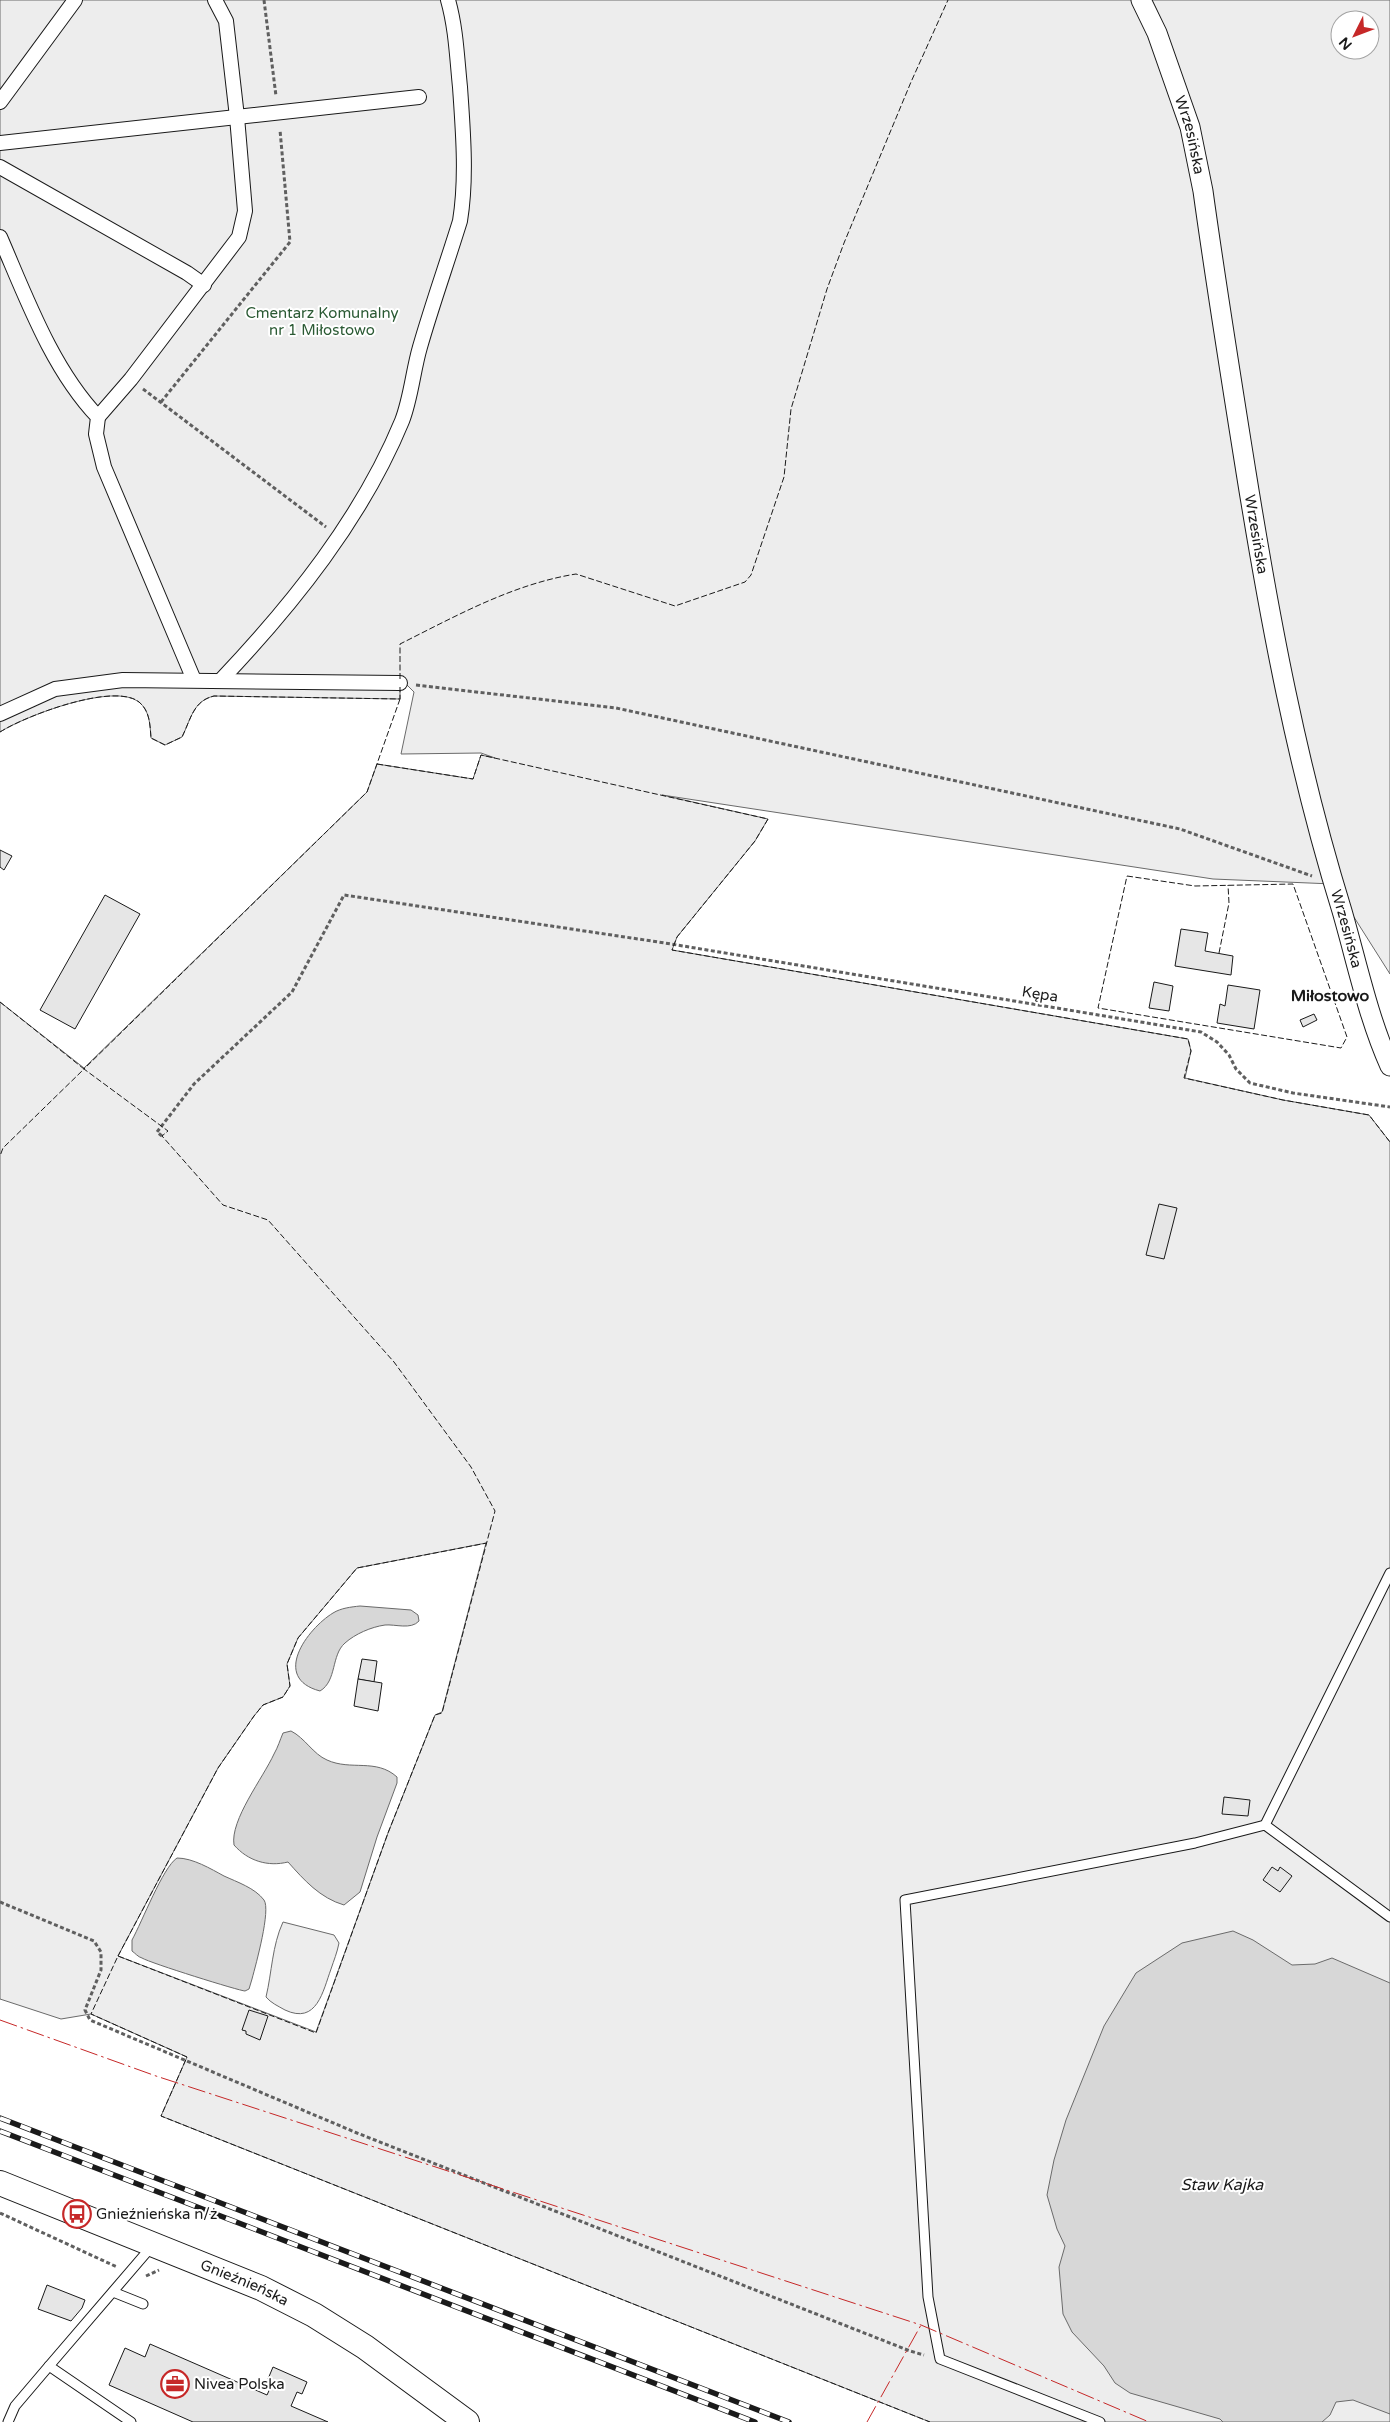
<svg xmlns="http://www.w3.org/2000/svg" width="1390" height="2422" font-family="'Varela Round',sans-serif">
<style>
.green{fill:#ededed;stroke:#6a6a6a;fill-rule:evenodd}
.water{fill:#d7d7d7;stroke:#6a6a6a}
.building{fill:#e6e6e6;stroke:#1a1a1a}
.lines{fill:none;stroke-linecap:round;stroke-linejoin:round}
.service-casing{stroke:#1a1a1a;stroke-width:11}
.pedestrian-casing{stroke:#1a1a1a;stroke-width:16}
.minor-casing{stroke:#1a1a1a;stroke-width:21}
.tertiary-casing{stroke:#1a1a1a;stroke-width:26}
.path{stroke:#5f5f5f;stroke-width:3;stroke-dasharray:4 2.5;stroke-linecap:butt}
.service{stroke:#fff;stroke-width:9}
.pedestrian{stroke:#fff;stroke-width:14}
.minor{stroke:#fff;stroke-width:19}
.tertiary{stroke:#fff;stroke-width:24}
.rail-casing{stroke:#1a1a1a;stroke-width:5.5}
.rail{stroke:#fff;stroke-width:4;stroke-dasharray:11;stroke-linecap:butt}
.fence{stroke:#1a1a1a;stroke-width:1;stroke-dasharray:6 2.5;stroke-linecap:butt}
.power{stroke:#c62828;stroke-width:1;stroke-dasharray:18 4 2.5 4;stroke-linecap:butt}
.labels{text-anchor:middle;dominant-baseline:central;stroke-width:4;stroke-linejoin:round;paint-order:stroke}
.street-label{font-size:15px;fill:#1a1a1a;stroke:#fff}
.park-label{font-size:15px;fill:#2b5a34;stroke:#fff}
.poi-label{font-size:15px;fill:#1a1a1a;stroke:#fff;text-anchor:start}
.neighbourhood-label{font-size:16px;font-weight:bold;fill:#1a1a1a;stroke:#fff}
.water-label{font-size:16px;font-style:italic;fill:#1a1a1a;stroke:#fff}
</style>
<rect width="100%" height="100%" fill="#fff"/>
<g class="green">
<path d="M0,0H1390V974L1333,884L1213,879L662,795L768,819L755,841L677,937L672,950L1188,1039L1191,1051L1185,1078L1283,1100L1369,1115L1390,1142V2422H930L161,2116L187,2057L91,2014L61,2019L0,1999V1002L84,1068L367,792L377,764L473,779L481,755L495,758L481,753L401,754L414,692L400,678V699L214,696C193,701 191,719 182,737L165,745L151,738C150,725 150,711 139,702C114,682 25,716 0,732ZM1340,20H1370V50H1340ZM486,1543L442,1712L435,1715L388,1833L316,2032L118,1956L218,1768L254,1716L263,1705L283,1697L290,1686L287,1664L298,1638L357,1568Z"/>
<path d="M283,1922L334,1935L339,1943C337,1953 334,1960 331,1969C323,1991 317,2025 285,2010C278,2006 271,2003 266,1997C272,1972 272,1946 283,1922Z"/>
</g>
<g class="water">
<path d="M360,1606L411,1610L418,1615L419,1621C411,1630 395,1624 385,1625C371,1627 355,1634 345,1643C331,1655 337,1681 320,1691C271,1678 307,1629 333,1613C341,1608 351,1607 360,1606Z"/>
<path d="M291,1731C305,1738 313,1754 327,1760C351,1771 376,1758 397,1777V1783L377,1837L360,1892L344,1905C320,1898 304,1880 288,1862C268,1867 248,1861 234,1845C230,1820 263,1778 274,1754C278,1747 280,1740 283,1733Z"/>
<path d="M177,1858C193,1858 211,1869 224,1876C237,1882 255,1888 264,1900C271,1910 256,1964 252,1979L249,1989L245,1991C240,1991 150,1963 142,1958C138,1957 135,1953 132,1951V1940C142,1922 163,1867 177,1858Z"/>
<path d="M1233,1931L1253,1940L1292,1965L1315,1964L1332,1958L1390,1983V2414L1353,2400L1336,2402L1330,2415L1322,2422H1223L1220,2419L1130,2393L1115,2383L1104,2366L1072,2332L1063,2314L1059,2267L1065,2246L1057,2229L1047,2195L1054,2160L1066,2120L1104,2026L1136,1973L1182,1943Z"/>
</g>
<g class="building">
<path d="M0,850L12,856L4,870L0,867Z"/>
<path d="M105,895L140,914L75,1029L40,1010Z"/>
<path d="M1181,929L1208,933L1205,951L1233,956L1231,975L1175,966Z"/>
<path d="M1154,982L1173,986L1169,1011L1149,1008Z"/>
<path d="M1228,985L1260,990L1254,1029L1217,1023L1220,1004L1225,1006Z"/>
<path d="M1314,1014L1317,1020L1303,1027L1300,1020Z"/>
<path d="M1159,1204L1177,1208L1164,1259L1146,1255Z"/>
<path d="M362,1659L377,1661L374,1682L358,1679Z"/>
<path d="M358,1679L382,1683L378,1711L354,1706Z"/>
<path d="M1224,1797L1250,1800L1248,1816L1222,1814Z"/>
<path d="M1272,1867L1278,1871L1280,1867L1292,1876L1280,1892L1263,1880Z"/>
<path d="M249,2010L268,2016L260,2040L246,2034V2031L242,2030Z"/>
<path d="M47,2285L85,2300L82,2308L71,2321L38,2309Z"/>
<path d="M150,2344L267,2395L273,2382L268,2379L273,2367L307,2382L302,2394L297,2392L291,2406L328,2422H193L109,2385L125,2348L145,2357Z"/>
</g>
<g class="lines">
<defs>
<g id="service">
<path d="M1265,1825L1390,1573"/>
<path d="M113,2292L143,2304"/>
<path d="M8,2422L15,2406L49,2366"/>
<path d="M131,2422L49,2366L152,2246"/>
<path d="M1100,2422L940,2359L928,2297L905,1900L1195,1843L1265,1825L1390,1917"/>
</g>
<g id="pedestrian">
<path d="M0,102L75,0"/>
<path d="M0,143L419,97"/>
<path d="M0,167L187,273L204,285"/>
<path d="M0,237C26,297 52,369 98,417L96,434L104,467L194,680"/>
<path d="M98,417L131,379L239,237L245,211L237,117L226,21L215,0"/>
<path d="M221,680C293,604 362,518 402,421C411,398 413,371 420,347C432,305 447,263 460,221C467,178 463,131 460,87C457,58 456,28 448,0"/>
<path d="M0,714L55,689L123,680L400,683"/>
</g>
<g id="minor">
<path id="s1" d="M1141,0L1157,33L1190,127L1203,191C1216,285 1231,378 1246,472C1270,621 1297,766 1342,911C1357,963 1368,1017 1390,1066"/>
</g>
<g id="tertiary">
<path id="s2" d="M0,2183L261,2288L314,2315L365,2347L467,2422"/>
</g>
</defs>
<use href="#service" class="service-casing"/>
<use href="#pedestrian" class="pedestrian-casing"/>
<use href="#minor" class="minor-casing"/>
<use href="#tertiary" class="tertiary-casing"/>
<g class="path">
<path d="M264,0L276,96"/>
<path d="M143,389L326,527"/>
<path d="M161,402L290,242L280,130"/>
<path d="M416,685L616,708L1180,829L1312,876"/>
<path d="M162,1136L157,1132L194,1084L292,992L344,895L665,943L1201,1032L1217,1042L1229,1055L1236,1069L1250,1083L1293,1093L1390,1107"/>
<path d="M0,1902L94,1941L101,1952V1970L85,2010L90,2020L357,2133L910,2351L924,2355"/>
<path d="M0,2213L117,2267"/>
<path d="M146,2276L159,2270"/>
</g>
<use href="#service" class="service"/>
<use href="#pedestrian" class="pedestrian"/>
<use href="#minor" class="minor"/>
<use href="#tertiary" class="tertiary"/>
<defs>
<g id="rail">
<path d="M0,2118L789,2422"/>
<path d="M0,2131L755,2422"/>
</g>
</defs>
<use href="#rail" class="rail-casing"/>
<use href="#rail" class="rail"/>
<g class="fence">
<path d="M400,679V644C456,616 513,584 576,574L675,606L745,582L751,575L784,477L791,409L827,289L844,243L911,82L948,0"/>
<path d="M400,699L367,792L84,1069L168,1131L162,1136L223,1205L268,1220L394,1362L471,1467L495,1511L442,1713L435,1715L388,1833L316,2033L118,1956L91,2014L187,2057L161,2116L930,2422"/>
<path d="M0,732C25,716 114,682 139,702C150,711 150,725 151,738L165,745L182,737C191,719 193,701 214,696L400,699V687"/>
<path d="M377,764L473,779L481,755L768,819L755,841L677,937L672,950L1188,1039L1191,1051L1184,1078L1283,1100L1369,1115L1390,1142"/>
<path d="M1127,876L1195,886L1293,884L1347,1037L1341,1048L1098,1008Z"/>
<path d="M1219,953L1229,903L1228,885"/>
<path d="M0,1002L84,1069L3,1148L0,1156"/>
<path d="M118,1956L218,1768L254,1716L263,1705L283,1697L290,1686L287,1664L298,1638L357,1568L487,1543"/>
</g>
<g class="power">
<path d="M0,2020L156,2076L921,2325L1149,2422"/>
<path d="M867,2422L921,2325"/>
</g>
</g>
<defs>
<symbol id="bus-ring" viewBox="-11 -11 22 22"><circle r="9.5" fill="#fff" stroke="#c62828" stroke-width="1.5"/><path d="M-5-6H5V4H4V6H2V4H-2V6H-4V4H-5ZM-3.5-4V0h7V-4ZM-3.5 1.2v1.5H-2V1.2ZM2 1.2v1.5H3.5V1.2Z" fill="#c62828"/></symbol>
<symbol id="office-ring" viewBox="-11 -11 22 22"><circle r="9.5" fill="#fff" stroke="#c62828" stroke-width="1.5"/><path d="M-6-3h4V-5.5h4V-3h4V5H-6ZM-1-4.5V-3h2v-1.5ZM-6 0V1H6V0Z" fill="#c62828"/></symbol>
</defs>
<g fill-rule="evenodd">
<use href="#bus-ring" x="61" y="2198" width="32" height="32"/>
<use href="#office-ring" x="159" y="2368" width="32" height="32"/>
</g>
<g class="labels">
<g class="street-label">
<text stroke="none"><textPath href="#s1" startOffset="144">Wrzesińska</textPath></text>
<text stroke="none"><textPath href="#s1" startOffset="549">Wrzesińska</textPath></text>
<text stroke="none"><textPath href="#s1" startOffset="954">Wrzesińska</textPath></text>
<text transform="translate(1040 994) rotate(9)">Kępa</text>
<text stroke="none"><textPath href="#s2" startOffset="264">Gnieźnieńska</textPath></text>
</g>
<g class="park-label">
<text x="322" y="313">Cmentarz Komunalny<tspan x="322" dy="17">nr 1 Miłostowo</tspan></text>
</g>
<g class="poi-label">
<text x="96" y="2214">Gnieźnieńska n/ż</text>
<text x="194" y="2384">Nivea Polska</text>
</g>
<g class="neighbourhood-label">
<text x="1330" y="996">Miłostowo</text>
</g>
<g class="water-label">
<text x="1222" y="2185">Staw Kajka</text>
</g>
</g>
<g transform="translate(1355 35) rotate(228)"><circle r="24" fill="#ffffff" stroke="#a3a3a3"/>
<path d="M0-4L9 19L0 12L-9 19Z" fill="#c62828"/>
<text y="-8" font-size="14" font-weight="bold" text-anchor="middle" fill="#1a1a1a">N</text>
</g>
</svg>
